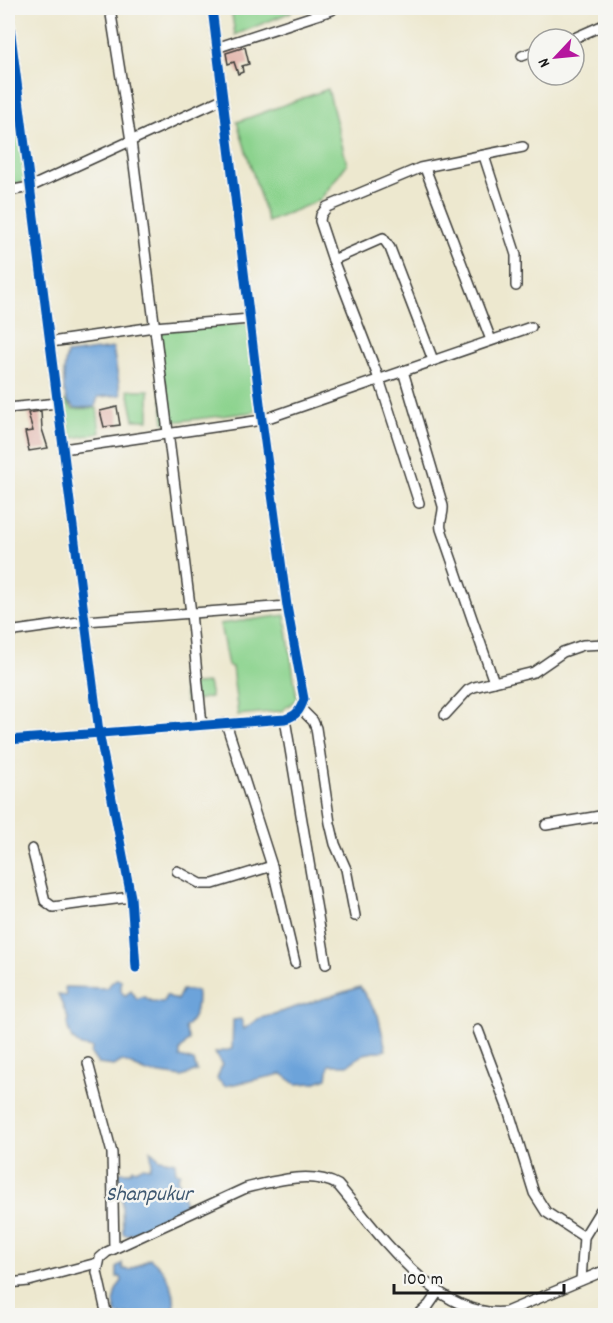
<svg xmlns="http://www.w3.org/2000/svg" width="613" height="1323" font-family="Dekko,sans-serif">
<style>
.green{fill:#8cd38e;stroke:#547855;stroke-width:1.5}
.water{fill:#6ca3da;stroke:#44607b;stroke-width:1.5}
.building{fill:#dfaca2}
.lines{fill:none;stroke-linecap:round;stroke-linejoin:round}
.street-casing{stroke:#3b3b37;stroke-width:12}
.street{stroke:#fff;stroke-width:9}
.cycleway-casing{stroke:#f6f6f2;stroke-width:13}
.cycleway{stroke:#0057b8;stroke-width:9}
.labels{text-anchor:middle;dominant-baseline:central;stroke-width:5;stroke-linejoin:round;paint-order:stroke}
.water-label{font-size:22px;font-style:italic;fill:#405971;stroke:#f6f6f2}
</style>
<rect width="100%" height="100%" fill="#f6f6f2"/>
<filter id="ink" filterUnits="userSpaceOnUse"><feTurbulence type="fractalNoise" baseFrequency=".0167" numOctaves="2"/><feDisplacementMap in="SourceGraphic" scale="12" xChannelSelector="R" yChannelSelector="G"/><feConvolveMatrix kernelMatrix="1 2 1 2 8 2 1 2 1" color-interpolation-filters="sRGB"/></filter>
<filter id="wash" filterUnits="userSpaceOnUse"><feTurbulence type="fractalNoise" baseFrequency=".008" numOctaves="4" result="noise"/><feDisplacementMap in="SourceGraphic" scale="24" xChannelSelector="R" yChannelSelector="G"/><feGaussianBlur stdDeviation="1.35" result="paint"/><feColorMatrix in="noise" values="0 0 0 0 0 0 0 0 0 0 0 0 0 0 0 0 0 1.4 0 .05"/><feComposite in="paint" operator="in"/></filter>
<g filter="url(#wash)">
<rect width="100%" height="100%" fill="#ede8cf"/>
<g class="green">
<path d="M231,8H292L291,12L235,35Z"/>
<path d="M8,38L28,172L22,183H8Z"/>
<path d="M328,89L347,164L320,200L268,222L237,122Z"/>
<path d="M248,323L259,406L253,412L164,423L156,329Z"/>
<path d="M128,390H149V420H134Z"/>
<path d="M65,401L73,409L97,408L100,433L67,439L63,403Z"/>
<path d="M285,615L297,699L281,711L238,715L232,667L228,666L220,624Z"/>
<path d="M208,683L211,697L186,702L183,685Z"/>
</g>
<g class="water">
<path d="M113,348L121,395L98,397L95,407L75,408C75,407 69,403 68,402C61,392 64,365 67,354Z"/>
<path d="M116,979L121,980V991L125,996L131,990L137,999L143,996L151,1001L164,1002L166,995L177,1000L182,990L197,991C197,1007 197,1016 185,1028L189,1040L180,1050V1057L194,1061L197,1071L182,1077L147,1072L122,1061L114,1066L98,1064L91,1054L92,1048L81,1046L72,1039L68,1028V1018L58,995L66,996L65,987L106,988Z"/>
<path d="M360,987L378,1015L386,1050L364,1054L348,1065H329L327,1078L314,1083L296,1084L282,1074L225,1086L217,1079L222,1065L215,1053L232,1049L233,1020L241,1019L244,1029L258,1019Z"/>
<path d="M150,1150L160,1159L175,1162L176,1172L180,1173L177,1179L181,1186L185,1204C171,1218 146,1233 126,1235L123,1233L121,1182L118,1172H131L133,1168L136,1170L142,1167L150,1168L152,1160Z"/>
<path d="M150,1258C166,1269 180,1296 172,1315H117C113,1302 112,1293 122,1281L121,1277H117V1268L122,1263L123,1269L130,1270Z"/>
</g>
<g id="blocks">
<g class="building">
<path d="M245,47L249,64L242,66L243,72L238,74L234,62L228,64L226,53Z"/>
<path d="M117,407L120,425L104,427L100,411Z"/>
<path d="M41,411L42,429L48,448L29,451L25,432L33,431L28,413Z"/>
</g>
</g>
</g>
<g filter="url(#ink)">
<use href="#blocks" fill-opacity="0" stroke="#3b3b37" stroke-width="1.5"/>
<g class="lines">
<defs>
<g id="street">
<path d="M110,8L131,141L191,613L202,725"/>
<path d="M8,11L99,732L131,897L136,968"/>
<path d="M572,39L606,24"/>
<path d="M216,48L332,10"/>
<path d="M522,56L538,50"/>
<path d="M484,156L516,255V286"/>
<path d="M425,168L491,340"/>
<path d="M8,191L30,187L222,99"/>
<path d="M333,260L383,238L390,248L433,360"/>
<path d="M51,342L154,327L250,319"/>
<path d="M403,371L443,506C444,514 439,521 441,529L494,682"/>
<path d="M8,408L58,403"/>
<path d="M63,449L262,420L531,327"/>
<path d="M419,503L379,379L333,260L320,221L321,215L327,207L420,168L523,147"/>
<path d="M8,632L86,621L287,606"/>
<path d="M301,709L313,721L316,728L330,823L335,844L346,869L355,916"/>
<path d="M445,715L468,690L474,687L534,672L563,652L583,645L606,644"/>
<path d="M285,719L326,964"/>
<path d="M226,723L272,866L295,963"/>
<path d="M8,740L285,719C296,716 300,711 304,699L287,606L262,420L212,8"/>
<path d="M546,825L606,815"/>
<path d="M32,849L45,901L53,907L131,897"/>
<path d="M177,871L201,884H213L272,866"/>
<path d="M478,1030L508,1109L534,1193L546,1212L584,1237"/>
<path d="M88,1063L112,1153L114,1249"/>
<path d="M581,1280L584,1237L600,1211L606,1205"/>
<path d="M8,1283L29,1281L97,1263"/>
<path d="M107,1316L97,1272L100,1258L107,1252L246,1188C274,1181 312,1170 338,1185C378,1232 437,1320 506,1312L606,1270"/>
<path d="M417,1316L429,1305L438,1292"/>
</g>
</defs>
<use href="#street" class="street-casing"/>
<use href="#street" class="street"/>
<defs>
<g id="cycleway">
<path d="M8,11L99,732L131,897L136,968"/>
<path d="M8,740L285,719C296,716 300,711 304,699L287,606L262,420L212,8"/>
</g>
</defs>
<use href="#cycleway" class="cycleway-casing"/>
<use href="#cycleway" class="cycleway"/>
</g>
</g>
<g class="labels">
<g class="water-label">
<text x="149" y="1195">Shanpukur</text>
</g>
</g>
<rect width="613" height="1323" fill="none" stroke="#f6f6f2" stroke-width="30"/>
<g transform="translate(556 57) rotate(244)"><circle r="28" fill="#f6f6f2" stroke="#9f9f9c" stroke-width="1.5"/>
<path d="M0-4.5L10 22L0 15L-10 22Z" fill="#b5179e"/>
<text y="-9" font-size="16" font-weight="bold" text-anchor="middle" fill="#1c1c1c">N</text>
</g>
<path d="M394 1284v9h170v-9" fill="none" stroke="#1c1c1c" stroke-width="3"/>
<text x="403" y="1284" font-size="18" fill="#1c1c1c" stroke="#f6f6f2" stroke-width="4.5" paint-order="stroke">100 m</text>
</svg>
